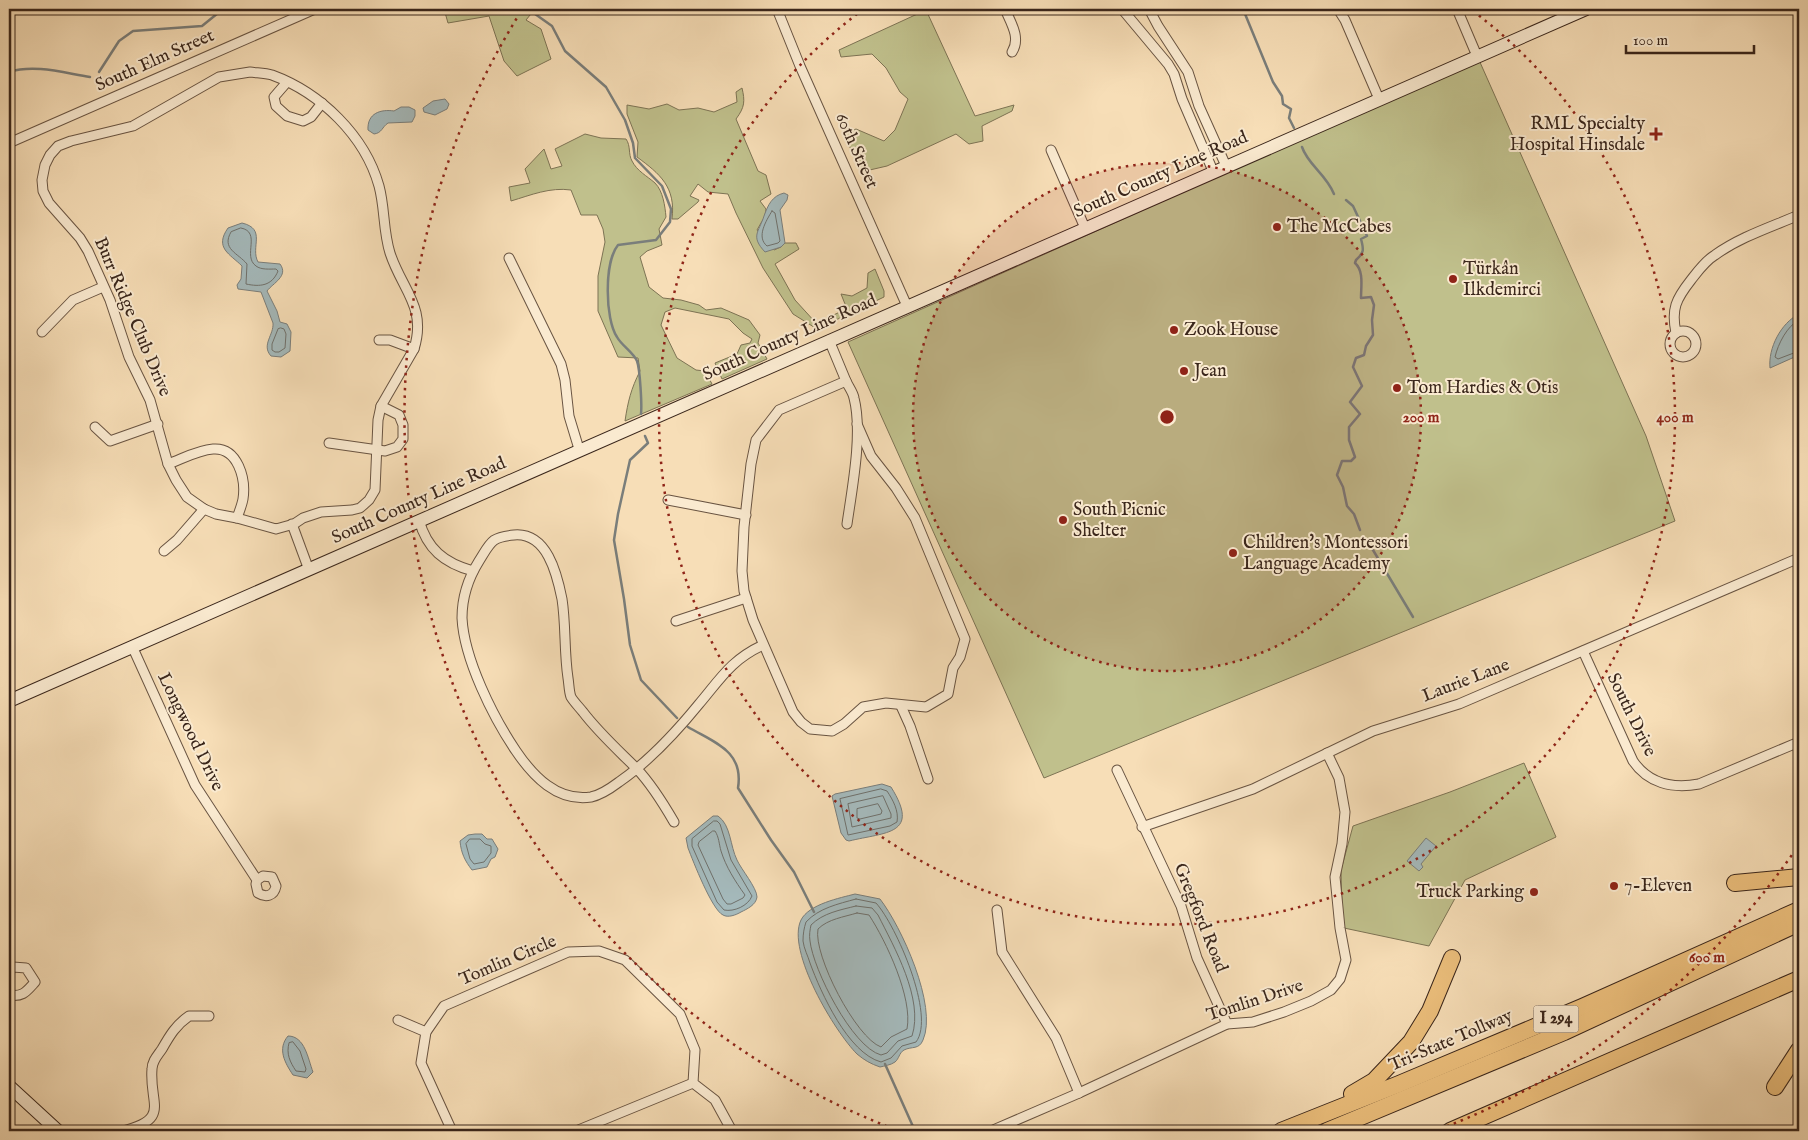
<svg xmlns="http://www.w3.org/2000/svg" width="1808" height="1140" font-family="'IM FELL English',serif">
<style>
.green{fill:#c0c08c;stroke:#7d7354}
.water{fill:#a4b9bb;stroke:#7a7e7b}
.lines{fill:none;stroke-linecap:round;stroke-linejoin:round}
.shore{stroke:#6f706b;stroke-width:1}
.stream{stroke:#7a7e7b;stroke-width:2.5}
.street-casing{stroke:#695442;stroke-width:11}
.secondary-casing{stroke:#3a261b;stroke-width:14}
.highway-casing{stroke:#3a261b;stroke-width:18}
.street{stroke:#faead0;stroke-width:9}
.secondary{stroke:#faead0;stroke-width:12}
.highway{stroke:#ecbf7c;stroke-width:16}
.ring{fill:none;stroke:#8f2418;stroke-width:2.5;stroke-dasharray:2.5 5}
.poi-dot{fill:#8f2418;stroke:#faead0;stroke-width:2}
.labels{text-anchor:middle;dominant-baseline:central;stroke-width:4;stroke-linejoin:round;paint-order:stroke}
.shield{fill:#faead0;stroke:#746151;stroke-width:1}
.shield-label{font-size:16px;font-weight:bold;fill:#3a261b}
.street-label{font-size:18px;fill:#3a261b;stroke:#faead0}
.poi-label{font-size:18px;fill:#3a261b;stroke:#faead0;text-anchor:start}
.centre{fill:#8f2418;stroke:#faead0;stroke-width:2.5}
.ring-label{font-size:15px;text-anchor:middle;font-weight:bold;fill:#8f2418;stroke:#faead0;stroke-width:4;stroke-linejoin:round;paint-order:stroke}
</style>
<rect width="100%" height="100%" fill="#f7deb7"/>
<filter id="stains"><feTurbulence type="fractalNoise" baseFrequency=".004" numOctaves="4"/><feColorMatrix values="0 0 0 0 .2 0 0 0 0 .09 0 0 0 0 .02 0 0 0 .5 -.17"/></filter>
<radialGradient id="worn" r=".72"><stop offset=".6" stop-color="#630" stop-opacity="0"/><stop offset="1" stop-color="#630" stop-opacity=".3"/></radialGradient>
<g class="green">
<path d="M444,9H535L526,20L541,29L551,59L517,76L504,61L489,16L448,23Z"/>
<path d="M926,10L975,116L1014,105L1012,111L982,126L983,141L969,144L956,134L887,166L861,172L844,134L856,129L884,141L895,130L908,99L900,92L886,68L872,54L841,57L839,50Z"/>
<path d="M1479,60L1646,436L1675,521L1044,778L848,342Z"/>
<path d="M742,88C745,101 745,107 736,119L758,171L766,175L771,194L760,201L766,209L765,216L757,230L774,250L781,247L785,243H796L799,249L775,264L795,300L816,323L840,312L845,304L841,294L852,296L867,288L868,273L875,269L884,291V297L817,329L793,314L763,268L736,213L728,194L708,192L698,184L690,196L699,200L698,202L678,219H672C676,187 660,174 637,157L638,142L627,114V105L649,109L667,104L679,110L698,108L714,112L737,102L736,92Z"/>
<path d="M585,134L601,138L626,139C631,146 628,154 632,161C637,171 647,176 655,183C663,191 665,206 666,217L659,229L662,245L647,251L640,257L649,287L663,298L681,300L699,305L706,310L721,308L749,320L760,335L758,343L767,359L722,379L715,363L737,354L741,345L750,343L752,339L743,333L729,319L675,308L665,312L661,325L677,358L696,370L705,371L712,384L625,421C628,401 631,389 640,371L638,358L618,357L598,311V276L605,242L603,229L597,215H581L571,190C550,187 531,195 511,201L509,187L530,183L525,169L544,149L551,169L562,166L555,149Z"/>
<path d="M1524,763L1556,837L1465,880L1429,946L1344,928L1342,911L1341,870L1353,826L1450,792Z"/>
</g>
<g class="water">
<path d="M445,99L449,104L447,109L435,115L424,112L423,108L433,101Z"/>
<path d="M401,107H409L415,110V116L412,122L388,123C382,127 382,133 374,134L368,130C367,113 381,109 394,111Z"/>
<path d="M784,193L788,195L787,200L780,210L785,243L781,247L765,252C750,236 759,232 764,216C768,205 772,196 784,193Z"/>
<path d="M242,223C267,229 250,247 258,262L280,264C289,276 273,283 267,291L277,311L280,322L287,324L291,332L290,351L281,357L271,356C261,345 274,335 273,323L261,292L238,289L237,285L241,279L242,266C230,254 214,248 228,228Z"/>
<path d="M1799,314V355L1770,368C1768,348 1781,323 1799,314Z"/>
<path d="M882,784L891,787C921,835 886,832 849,841L846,840L841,833L832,796L835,794Z"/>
<path d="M713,816H718C731,825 730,846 737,860C741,869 757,888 757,897C756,905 747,909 741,912C736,915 728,918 723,915C712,910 693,861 688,848L686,838Z"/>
<path d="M475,834H482L487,839H492L498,849L495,857L491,859L487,867L472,870C465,861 461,853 460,841L468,835Z"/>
<path d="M1426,838L1436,846L1421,864L1423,867L1419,871L1407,861Z"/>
<path d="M855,894L880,899C901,926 938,1006 923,1040C919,1050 912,1046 904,1050C899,1053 899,1059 895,1062C891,1065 884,1066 880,1067C871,1064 864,1060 857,1054C835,1032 786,951 801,920C809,904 840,898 855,894Z"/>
<path d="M288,1036C305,1036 308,1059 313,1072L307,1078L293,1075C285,1063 277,1049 288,1036Z"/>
</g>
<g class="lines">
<g class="shore">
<path d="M772,211L775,213L780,241L778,243L767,246C756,237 766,221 772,211Z"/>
<path d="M241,228C262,232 242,256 256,266C261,270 270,269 276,269L278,271C272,286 260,287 246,284L247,264C238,253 221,249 231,232Z"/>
<path d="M1799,320C1787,326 1778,344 1775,357L1778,359L1799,351"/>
<path d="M281,328L284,329L286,334L285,348L279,352H275L272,350V344L278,329Z"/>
<path d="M881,789L887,791C893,800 899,811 897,822L890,826L848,835L840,799Z"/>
<path d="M883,796L891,814V818L852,827L848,804Z"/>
<path d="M878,804L882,811L881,814L860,819L857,818V809Z"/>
<path d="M714,821H717L720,824L731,860L752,896C748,906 734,912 724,910L717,902L692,846V839Z"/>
<path d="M713,831H715C719,837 719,844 721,851C726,867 735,881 745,895L743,898L731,904H727L723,899L698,845L699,842Z"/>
<path d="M470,839H480L485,844L491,846V853L484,862L474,864L470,859L466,844Z"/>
<path d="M856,899L876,903C896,925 936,1016 916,1042L902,1046L891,1058L881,1062C848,1053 821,993 810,963C808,956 804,949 803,941C803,934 804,928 806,922C819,908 838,904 856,899Z"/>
<path d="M856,906L872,908L878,915C894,947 924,999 912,1036L898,1041L887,1053L881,1055C852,1047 813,969 810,941C809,935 810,930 811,925C823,913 840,910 856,906Z"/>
<path d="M857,913L869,915C886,941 913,998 907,1029L891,1037L881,1047C856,1038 813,955 818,929C828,919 844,917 857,913Z"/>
<path d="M293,1042L300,1051L306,1069L305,1072L296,1071C290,1062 286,1054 289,1043Z"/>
</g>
<g class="stream">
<path d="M528,9L552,26L565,51L606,87L625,120L633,143L635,158L662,186L671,209L670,222L656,240L618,245C604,262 605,319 617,337C622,346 633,352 637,361C640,369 642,405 641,414"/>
<path d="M1243,9L1273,82L1282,96L1283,104L1291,109L1289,118L1294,128"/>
<path d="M9,72C35,64 64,73 90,77"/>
<path d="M99,72L119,41L133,31L202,26L223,9"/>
<path d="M1302,147C1308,165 1326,174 1334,194"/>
<path d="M1346,200L1353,206L1367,236L1361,239C1364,250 1364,253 1356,260L1355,263C1364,271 1361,286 1361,298L1371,297L1374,305L1372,320L1373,335L1366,346L1364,355L1356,358L1353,367L1362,386L1350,402L1360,414L1349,427V440L1355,457L1351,461H1342L1337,475L1343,487L1347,506L1354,514L1360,530"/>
<path d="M645,436L648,443L630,460L618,514L614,540L624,599L630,645L641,680L677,718"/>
<path d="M1367,540L1413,617"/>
<path d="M688,727C715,743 744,751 738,788L771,840L794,872L814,912"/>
<path d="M885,1064L915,1131"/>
</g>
<defs>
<g id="street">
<path d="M777,9L800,66L907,306"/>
<path d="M1005,9C1011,23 1021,38 1012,52"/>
<path d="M1122,9L1168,64L1174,74L1182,99L1213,171"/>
<path d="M1149,9L1158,26L1188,72L1199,106L1226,166"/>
<path d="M1338,9L1345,20L1379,99"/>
<path d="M1457,9L1477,56"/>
<path d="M250,72C257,73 265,73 272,75C321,93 365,136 379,186C385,208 383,231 390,253C402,290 427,307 414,349L381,406L378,420L375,490L369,500L360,508L352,510L321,512L303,518L294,524L276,529L237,518L216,514L204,509L187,497L176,480L168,464L150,400L129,357L110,300L88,251L80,238L49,203L43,191L42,180L45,165L50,155L58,146L71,141L133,126L219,77Z"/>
<path d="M287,82L274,97L276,106L287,116L303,121L311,117L322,103"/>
<path d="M9,143L315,9"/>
<path d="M1051,150L1085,228"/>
<path d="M509,258L561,364L565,380L569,416L579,449"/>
<circle cx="1683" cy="344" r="13"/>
<path d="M42,332L73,300L103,287"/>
<path d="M1676,333C1671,309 1676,299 1691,280C1698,271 1705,261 1715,255C1740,237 1771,227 1799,215"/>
<path d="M379,340H390L414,349"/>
<path d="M829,340L846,381L779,410L756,440L751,464L744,527L742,571L744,591L753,620L793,712L801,722L810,729L832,731L844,724L863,707L886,703L926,707L948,694L953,668L960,657L965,639L915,518L896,488L871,456L857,424"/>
<path d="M846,381C848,386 853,392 854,398C863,433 852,489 847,524"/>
<path d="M95,427L110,441L158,424"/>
<path d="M329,443L385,451L397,447L403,439V425L399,415L381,406"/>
<path d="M168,464C182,459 198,450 213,449C238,447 246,479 243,499C242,505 239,512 237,518"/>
<path d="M668,500L746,515"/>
<path d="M419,520C427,549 444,563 473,571"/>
<path d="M292,524L309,570"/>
<path d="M164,551L177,540L204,509"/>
<path d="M676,621L746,598"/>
<path d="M132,646L195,785L257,880L256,884L258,893C266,898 274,896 276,886L272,877L263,876L257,880"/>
<path d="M1583,651L1633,761C1648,783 1672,789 1699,784L1799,742"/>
<path d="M901,706L910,726L928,779"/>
<path d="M1117,770L1181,906L1197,958L1227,1024"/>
<path d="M674,822C663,803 652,785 637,769C618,750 599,733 583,712C579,707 574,702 571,697C569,692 569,684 568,678C564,652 566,625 562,599C557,574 547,532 514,535C491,537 491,542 479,561C469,577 462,598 462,618C464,659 493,717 516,751C533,776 557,802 591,797C601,795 611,788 619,782C648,762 677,731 699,704C721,678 731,660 763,645"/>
<path d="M1142,827L1253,789L1373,731L1459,704L1799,558"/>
<path d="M997,910L1002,952L1056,1038L1079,1093"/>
<path d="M9,972L13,967L26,968L35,982C26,992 23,997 9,995"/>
<path d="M398,1020L426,1032"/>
<path d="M123,1131C171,1119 149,1104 152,1069C152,1061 158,1055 162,1049C170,1035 176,1025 189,1016H209"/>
<path d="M452,1131L421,1063L426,1032L444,1006L568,952L599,951L625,960L680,1014L695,1050L693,1083L715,1100L732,1131"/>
<path d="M576,1131L693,1083"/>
<path d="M991,1131L1079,1093L1227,1024L1253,1022L1284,1012L1311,1001L1331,990L1340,979L1346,960L1340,928L1335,877L1342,844L1345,812L1339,778L1327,753"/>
</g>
<g id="secondary">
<path d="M9,701L1586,9"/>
<path d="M9,1086L58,1131"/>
</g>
<g id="highway">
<path d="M1735,883L1799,877"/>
<path d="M1775,1087L1799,1050"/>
<path d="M1352,1094L1374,1081L1411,1042L1430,1011L1452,958"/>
<path d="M1281,1131L1399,1084L1582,1007L1799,910"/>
<path d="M1327,1131L1564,1032L1799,923"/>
<path d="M1450,1131L1799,979"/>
</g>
</defs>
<use href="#street" class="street-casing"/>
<use href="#secondary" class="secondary-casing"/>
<use href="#highway" class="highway-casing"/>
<use href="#street" class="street"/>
<use href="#secondary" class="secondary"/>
<use href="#highway" class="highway"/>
</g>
<circle cx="1167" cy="417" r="254" fill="#8f2418" fill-opacity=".12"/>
<g class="ring">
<circle cx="1167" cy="417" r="254"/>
<path d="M1473 11A508 508 0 1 1 861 11"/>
<path d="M1796 849A763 763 0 0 1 1440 1129M894 1129A763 763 0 0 1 520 13"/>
</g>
<g class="poi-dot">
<path d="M1653.5 126.5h5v5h5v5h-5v5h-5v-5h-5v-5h5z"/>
<circle cx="1277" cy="227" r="5"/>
<circle cx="1453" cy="279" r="5"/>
<circle cx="1174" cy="330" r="5"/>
<circle cx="1184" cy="371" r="5"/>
<circle cx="1397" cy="388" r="5"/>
<circle cx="1063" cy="520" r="5"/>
<circle cx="1233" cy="553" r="5"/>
<circle cx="1614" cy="886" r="5"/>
<circle cx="1534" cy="892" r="5"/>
</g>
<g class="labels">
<rect class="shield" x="1533.5" y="1005.5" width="45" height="27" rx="4"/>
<g class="shield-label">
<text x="1556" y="1019">I 294</text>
</g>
<g class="street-label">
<text transform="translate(155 61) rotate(-24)">South Elm Street</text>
<text transform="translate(856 151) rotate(66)">60th Street</text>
<text transform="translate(1161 175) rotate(-24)">South County Line Road</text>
<text transform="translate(132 317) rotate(67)">Burr Ridge Club Drive</text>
<text transform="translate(790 338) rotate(-24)">South County Line Road</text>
<text transform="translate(419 501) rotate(-24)">South County Line Road</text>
<text transform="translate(1466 681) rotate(-21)">Laurie Lane</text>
<text transform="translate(1631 715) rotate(64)">South Drive</text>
<text transform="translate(190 732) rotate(64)">Longwood Drive</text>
<text transform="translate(1200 918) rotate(68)">Gregford Road</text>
<text transform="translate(508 961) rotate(-23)">Tomlin Circle</text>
<text transform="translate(1255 1001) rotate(-18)">Tomlin Drive</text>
<text transform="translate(1451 1041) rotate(-23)">Tri-State Tollway</text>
</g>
<g class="poi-label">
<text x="1645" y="124" text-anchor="end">RML Specialty<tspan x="1645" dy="21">Hospital Hinsdale</tspan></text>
<text x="1287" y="227">The McCabes</text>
<text x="1463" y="269">Türkân<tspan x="1463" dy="21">Ilkdemirci</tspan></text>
<text x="1184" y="330">Zook House</text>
<text x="1194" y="371">Jean</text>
<text x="1407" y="388">Tom Hardies &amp; Otis</text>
<text x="1073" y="510">South Picnic<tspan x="1073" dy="21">Shelter</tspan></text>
<text x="1243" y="543">Children's Montessori<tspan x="1243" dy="21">Language Academy</tspan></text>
<text x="1624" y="886">7-Eleven</text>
<text x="1524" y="892" text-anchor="end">Truck Parking</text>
</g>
</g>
<circle cx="1167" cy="417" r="8" class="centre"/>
<g class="ring-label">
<text x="1421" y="422">200 m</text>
<text x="1675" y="422">400 m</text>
<text x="1707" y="962">600 m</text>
</g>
<rect width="1808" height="1140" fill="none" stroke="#f7deb7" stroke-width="30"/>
<rect x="10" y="10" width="1788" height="1120" fill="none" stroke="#3a261b" stroke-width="2.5"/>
<rect x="15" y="15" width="1778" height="1110" fill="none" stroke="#3a261b"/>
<path d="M1626 45v8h128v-8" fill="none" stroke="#3a261b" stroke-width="2.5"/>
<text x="1633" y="45" font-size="15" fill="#3a261b" stroke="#faead0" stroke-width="4" paint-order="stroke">100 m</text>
<rect width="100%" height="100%" filter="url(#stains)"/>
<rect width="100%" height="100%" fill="url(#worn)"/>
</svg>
